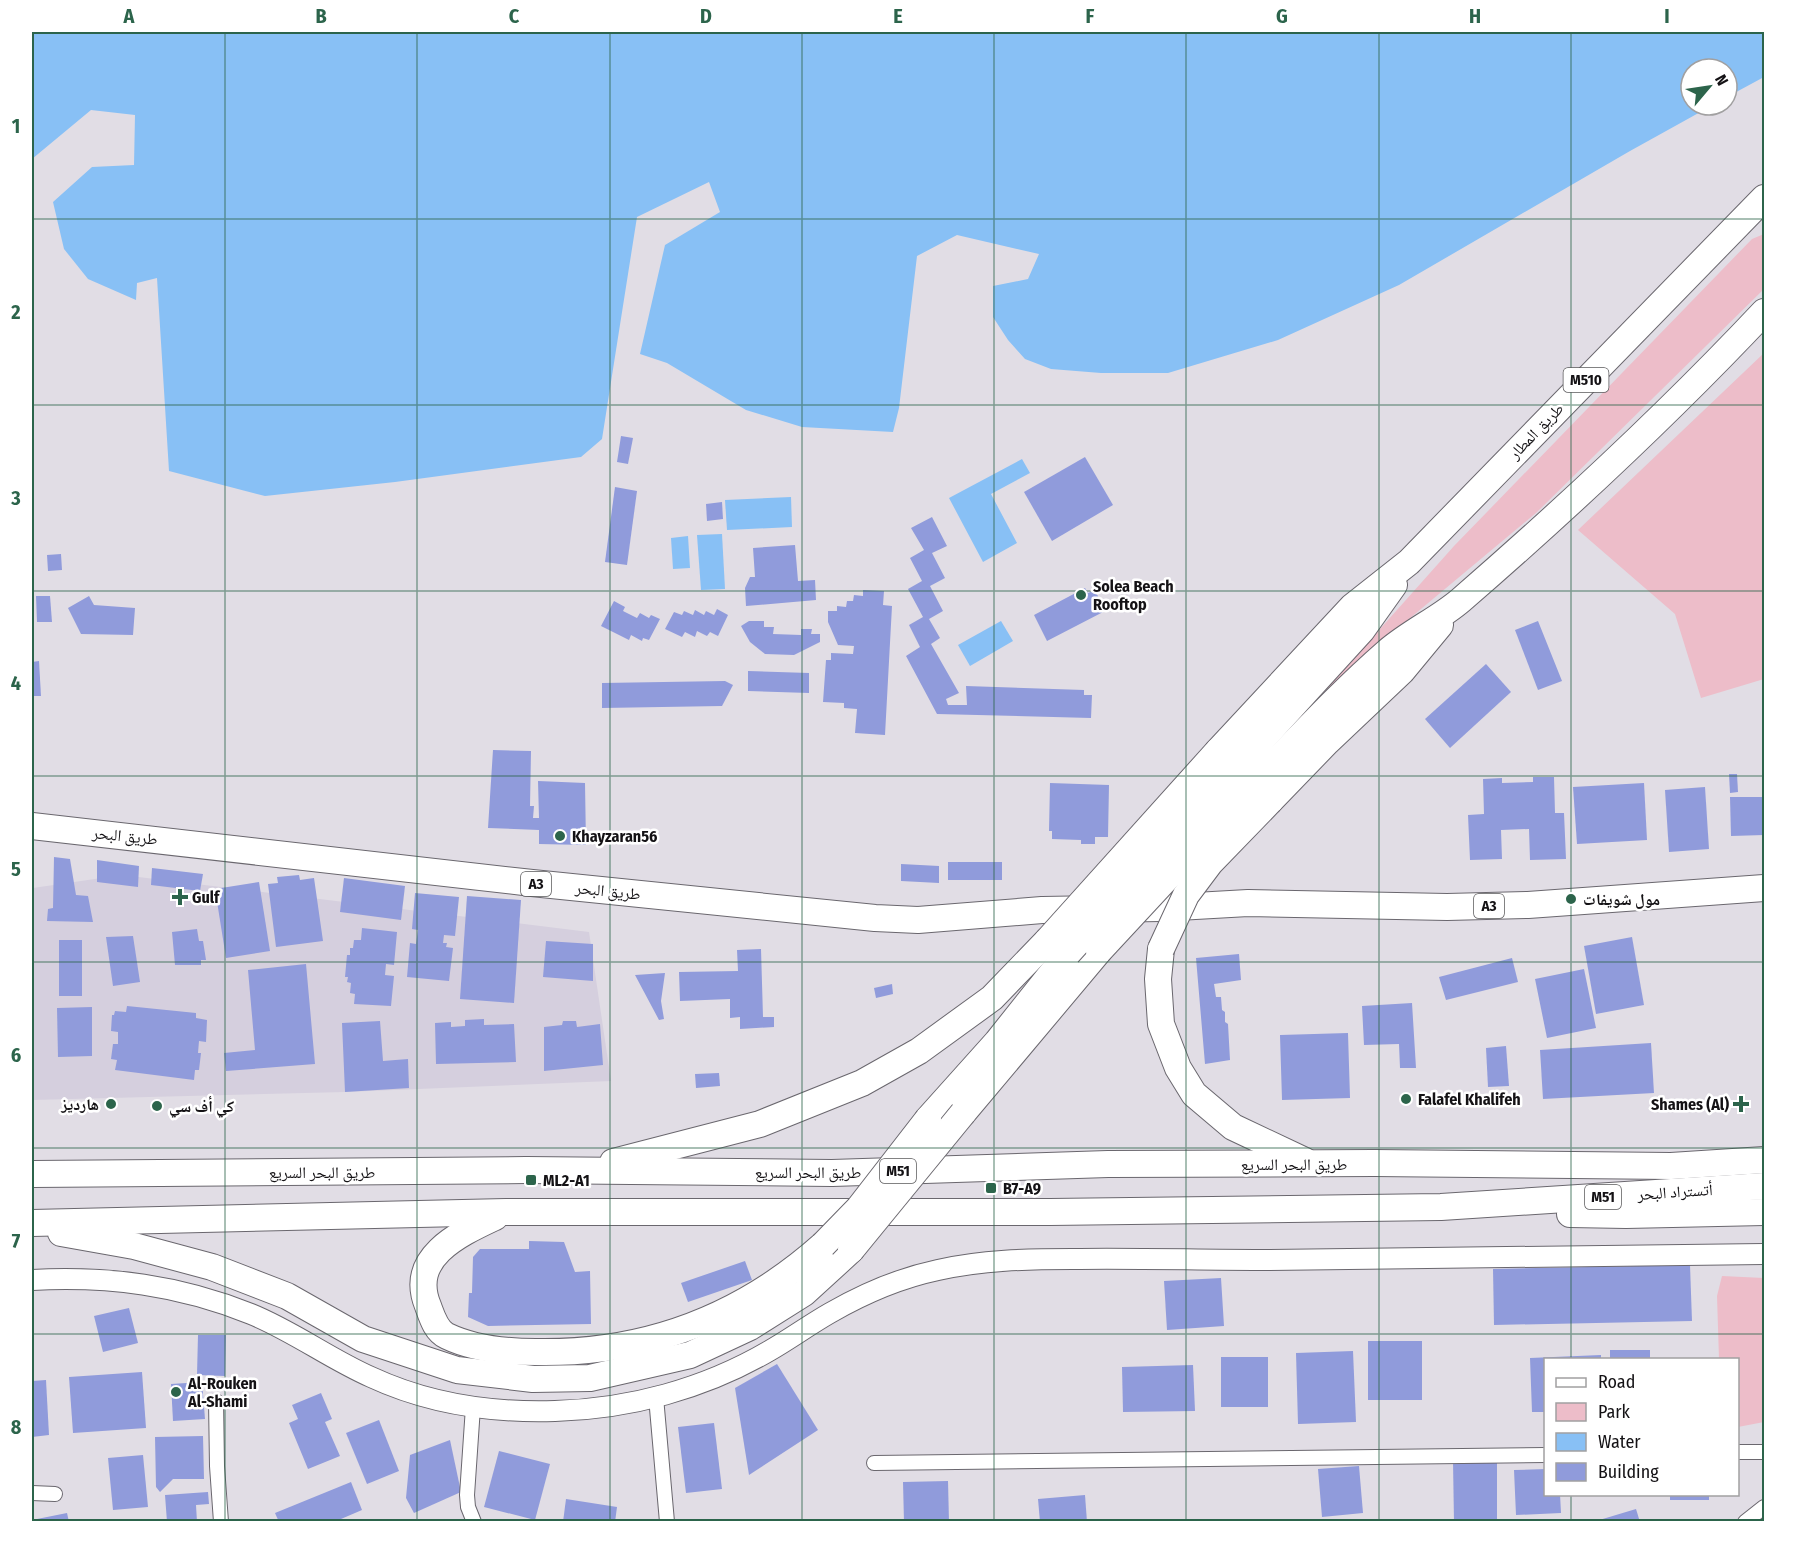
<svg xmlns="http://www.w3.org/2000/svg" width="1796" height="1553" font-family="'Fira Sans Condensed','Noto Naskh Arabic',sans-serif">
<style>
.built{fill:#d5cfde}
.green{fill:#edbdc9}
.water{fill:#88c0f5}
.building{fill:#909bdb}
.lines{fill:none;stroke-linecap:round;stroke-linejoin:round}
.street-casing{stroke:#6a676e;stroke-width:16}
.secondary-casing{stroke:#6a676e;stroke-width:22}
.highway-casing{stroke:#6a676e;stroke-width:28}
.street{stroke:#fff;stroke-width:14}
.secondary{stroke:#fff;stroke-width:20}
.highway{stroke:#fff;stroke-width:26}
.highway-bridge-casing{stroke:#6a676e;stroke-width:28;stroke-linecap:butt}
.highway-bridge{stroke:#fff;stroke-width:26}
.grid{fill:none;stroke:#2c644b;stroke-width:1.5;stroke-opacity:0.55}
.poi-dot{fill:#2c644b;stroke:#fff;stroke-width:2}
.labels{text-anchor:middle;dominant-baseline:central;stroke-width:5;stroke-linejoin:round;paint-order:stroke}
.shield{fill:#fff;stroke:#5a595b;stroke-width:1.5}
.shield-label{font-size:15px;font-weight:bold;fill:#141215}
.street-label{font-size:16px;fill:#141215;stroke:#fff}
.poi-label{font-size:16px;font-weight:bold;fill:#141215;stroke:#fff;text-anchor:start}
.neatline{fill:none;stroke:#2c644b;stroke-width:2}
.grid-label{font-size:20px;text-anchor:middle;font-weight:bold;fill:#2c644b}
</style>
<rect width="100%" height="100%" fill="#e1dde5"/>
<path class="built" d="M122,875L589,932L611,1081L345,1092L32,1100L33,888Z"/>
<g class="green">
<path d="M1764,234V289L1536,513L1403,624L1298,721L1454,546L1752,239Z"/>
<path d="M1764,353V679L1701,698L1675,614L1578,530Z"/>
<path d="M1722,1276L1764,1278V1422L1738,1427V1360L1719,1359L1717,1296Z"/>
</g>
<g class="water">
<path d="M32,32H1764V77L1727,97V69H1691V105H1713L1630,151L1399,285L1278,340L1168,373H1101L1051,369L1025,359L1008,340L993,317V286L1028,279L1039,254L957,235L917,256L899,408L893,432L802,427L746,410L667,363L640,354L665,245L720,212L709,182L637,217L602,439L581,457L395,482L265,496L169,471L157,278L137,283L136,300L88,279L64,249L53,202L92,167L134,165L135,115L91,110L32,159Z"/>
<path d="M1022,459L1030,473L991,494L1017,543L983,562L949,498Z"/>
<path d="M791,497L792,527L727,530L725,500Z"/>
<path d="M722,534L725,589L701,590L697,535Z"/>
<path d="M688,536L690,568L673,569L671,538Z"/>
<path d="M1001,621L1013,641L970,666L958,645Z"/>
</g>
<g class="building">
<path d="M621,436L633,438L628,464L617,462Z"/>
<path d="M1085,457L1113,505L1052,541L1024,492Z"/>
<path d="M615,487L637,491L627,565L605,562Z"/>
<path d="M722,502L723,519L707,521L706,504Z"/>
<path d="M932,517L947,546L932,553L945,578L930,586L943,611L929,619L940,638L931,644L959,693L946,699L948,705H967L966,686L1084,690V695H1092L1091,718L937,714L906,656L920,647L909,625L923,617L908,589L922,581L910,558L924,550L911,528Z"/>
<path d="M795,545L798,581L815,580L816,600L746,606L745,588L750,577H755L753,548Z"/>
<path d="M61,554L62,570L48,571L47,555Z"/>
<path d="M1085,588L1088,593L1095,590L1105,611L1047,641L1034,615Z"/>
<path d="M863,590L884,591L883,605L892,606L885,735L855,733L857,709L844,708V703L823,702L826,660H831V653L853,654L854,646L838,645L828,622V611H837V606L846,607L847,601H853L854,595L863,596Z"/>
<path d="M36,596H50L52,622H37Z"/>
<path d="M89,596L94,605L135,608L133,635L81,634L68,608Z"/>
<path d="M614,601L625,607L623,611L637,618L640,613L649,618L651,615L660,619L649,640L643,638L642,641L631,635L629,640L601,626Z"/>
<path d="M717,609L728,615L718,636L710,632L707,636L697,631L695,637L685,632L682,637L665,629L674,612L682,615L684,611L693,615L695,610L704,615L706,611L714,615Z"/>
<path d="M749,621H764V627H774L773,634L801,635V629H812L811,634H820V642L794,655L765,654L750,642L741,626Z"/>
<path d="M1538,621L1562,681L1538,690L1515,630Z"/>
<path d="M39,661L41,696H32V662Z"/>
<path d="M1486,664L1511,692L1450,748L1425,719Z"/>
<path d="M748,671L809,673V693L748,691Z"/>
<path d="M725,681L733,685L722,706L602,708V683Z"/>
<path d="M493,750L531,751L530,806H534L533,818H539L538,781L585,783L586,845L539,844V830L488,828Z"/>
<path d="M1729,774H1737L1738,792L1730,793Z"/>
<path d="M1533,777H1554L1555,813H1564L1566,859L1530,860L1529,829L1501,830L1502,859L1470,860L1468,815L1484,814L1483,779L1502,778V783L1533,782Z"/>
<path d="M1050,783L1109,785L1108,837H1095V844H1081V840L1052,839V831H1049Z"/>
<path d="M1644,783L1647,840L1577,844L1573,787Z"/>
<path d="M1705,787L1709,849L1669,852L1665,790Z"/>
<path d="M1730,797H1764V835L1731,836Z"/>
<path d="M54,857L70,859L76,895L88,896L93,922L47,921L48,909L53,908Z"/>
<path d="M97,860L139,866L138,887L97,882Z"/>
<rect x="948" y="862" width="54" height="18"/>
<path d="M901,864L939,866V883L901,881Z"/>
<path d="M152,868L203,874L200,891L151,885Z"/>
<path d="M299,875L300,880L314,878L323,941L276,947L268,884L278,883L277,877Z"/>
<path d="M344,878L405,886L401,920L340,912Z"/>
<path d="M259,882L270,951L226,958L215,889Z"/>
<path d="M415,893L459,897L455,936L444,935L443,943H447L446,947L453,948L449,981L407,977L410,943L416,944L418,930L412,929Z"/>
<path d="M467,896L521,900L514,1003L460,999Z"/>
<path d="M362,928L397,932L394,965L386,964L385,975L394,976L391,1006L354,1004L355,994L350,993L351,983L347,982L348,977H345L347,955H350V948H353L354,940H361Z"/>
<path d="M197,929L199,941H203L206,960H201V965H175L172,932Z"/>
<path d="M133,936L140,982L113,986L106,937Z"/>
<path d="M1632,937L1644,1005L1596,1014L1584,946Z"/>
<rect x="59" y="940" width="23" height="56"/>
<path d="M546,941L593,944V981L543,977Z"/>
<path d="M761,949L763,1017H774V1027L740,1029V1017L730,1018V999L680,1001L679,972L738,971L737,950Z"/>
<path d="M1239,954L1241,980L1214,984L1216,997H1221L1222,1010L1225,1012V1022L1228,1024L1230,1060L1205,1064L1196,958Z"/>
<path d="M1512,958L1518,982L1446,1000L1439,977Z"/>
<path d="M306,964L315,1064L226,1071L224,1053L255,1050L248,970Z"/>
<path d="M1584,969L1596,1028L1547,1038L1535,979Z"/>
<path d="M665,973L661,1001L664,1019L659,1020L635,975Z"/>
<path d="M892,984L893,994L876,998L874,988Z"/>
<path d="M1412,1003L1416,1068H1400L1399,1044L1364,1045L1362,1006Z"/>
<path d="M127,1006L196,1013V1018L207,1020L206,1042L199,1041L198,1053H201L199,1070H195L194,1080L115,1070L117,1060L111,1059L113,1044H118V1032L111,1031L112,1015H114L115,1011L126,1012Z"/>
<path d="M92,1007V1056L58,1057L57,1008Z"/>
<path d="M484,1019V1025L514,1024L516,1062L436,1064L435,1023L451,1022V1027L465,1026V1020Z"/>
<path d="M380,1021L383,1061L408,1059L409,1088L345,1092L342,1023Z"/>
<path d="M563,1021H576L577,1027L600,1024L603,1065L544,1071V1027L562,1025Z"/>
<path d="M1348,1033L1350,1098L1282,1100L1280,1035Z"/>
<path d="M1651,1043L1654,1093L1543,1099L1540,1050Z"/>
<path d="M1506,1046L1509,1086L1488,1087L1486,1048Z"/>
<path d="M719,1073L720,1086L696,1088L695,1074Z"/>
<path d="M529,1241L564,1242L575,1272L590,1271L591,1324L488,1326L468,1317L469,1293H472L473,1257L480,1249H529Z"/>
<path d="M745,1261L752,1280L688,1302L681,1283Z"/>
<path d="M1690,1265L1692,1321L1494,1325L1493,1269Z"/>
<path d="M1221,1278L1224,1326L1167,1330L1164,1281Z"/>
<path d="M129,1308L138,1343L103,1352L94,1316Z"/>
<path d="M198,1335H226L225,1376L197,1375Z"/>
<rect x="1368" y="1341" width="54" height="59"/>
<rect x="1610" y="1350" width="40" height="10"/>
<path d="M1353,1351L1356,1422L1298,1424L1296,1353Z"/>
<path d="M1601,1355V1360H1546V1412H1532L1530,1358Z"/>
<rect x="1221" y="1357" width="47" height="50"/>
<path d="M777,1364L818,1430L749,1475L735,1388Z"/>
<path d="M1193,1365L1195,1411L1123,1412L1122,1367Z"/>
<path d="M142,1372L146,1428L73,1433L69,1377Z"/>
<path d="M46,1380L49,1435L32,1437V1381Z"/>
<path d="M202,1382L205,1419L173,1421L171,1384Z"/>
<path d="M321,1393L332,1419L325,1422L340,1456L308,1469L289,1423L298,1419L292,1405Z"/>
<path d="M379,1420L399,1471L367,1484L346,1433Z"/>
<path d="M714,1423L722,1489L686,1493L678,1427Z"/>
<path d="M203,1436L204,1479H173L160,1492L156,1487L155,1437Z"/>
<path d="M450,1440L461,1492L414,1513L406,1498L410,1455Z"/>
<path d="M499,1451L550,1464L535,1520L484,1507Z"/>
<path d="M143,1455L148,1507L113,1510L108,1458Z"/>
<path d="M1453,1461H1497V1522H1454Z"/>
<path d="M1359,1466L1363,1513L1322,1517L1318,1469Z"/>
<path d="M1546,1469V1494H1560L1561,1513L1516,1515L1514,1470Z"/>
<path d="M948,1481L949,1522H904L903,1482Z"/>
<path d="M351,1482L362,1510L334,1522H279L275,1513Z"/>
<path d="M208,1492L209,1504L196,1505L197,1522H167L165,1495Z"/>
<rect x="1670" y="1494" width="39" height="6"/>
<path d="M1085,1495L1087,1522H1040L1038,1499Z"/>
<path d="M566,1499L617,1507L615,1522H563Z"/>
<path d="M1636,1509L1640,1522H1596V1521Z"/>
<path d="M67,1513L69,1522H32V1520Z"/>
</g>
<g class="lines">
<defs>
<g id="street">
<path d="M656,1397L667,1522"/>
<path d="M216,1401L217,1466L221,1522"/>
<path d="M473,1407L467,1495L468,1507L474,1522"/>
<path d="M1738,1452H1764"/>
<path d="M874,1463L1546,1455"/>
<path d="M32,1493L55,1494"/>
<path d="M1745,1522L1764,1507"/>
</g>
<path id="secondary" d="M32,1280C109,1276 179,1285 251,1314C293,1331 330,1359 371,1377C429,1404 491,1413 555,1411C629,1409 704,1389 769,1351C790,1339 809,1325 830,1313C863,1294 900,1278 938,1270C982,1260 1028,1259 1072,1259C1135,1258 1198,1260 1261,1260C1429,1259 1597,1256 1764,1254"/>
<g id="highway">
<path d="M1218,751L1352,607L1409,562L1764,198"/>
<path d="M1236,768L1362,630L1394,585"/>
<path d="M1255,783C1298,739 1340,693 1387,652C1410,632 1439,619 1461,600C1567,508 1669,413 1764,312"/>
<path d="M1270,801L1327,742L1402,671L1440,625"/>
<path d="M32,826L532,883L875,918L918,920L1042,910L1160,908L1248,903L1447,907L1528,905L1764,888"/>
<path d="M1161,949L1158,979L1161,1024L1178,1068L1194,1094L1233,1127L1305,1161"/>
<path d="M963,1113L1099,951"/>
<path d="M928,1119L997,1042L1068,953"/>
<path d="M613,1162L760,1124L862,1083L919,1051L992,998L1048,940"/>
<path d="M32,1174L526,1170L832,1173L1108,1164L1374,1163L1671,1166L1764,1160"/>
<path d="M1570,1214L1626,1215L1764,1212"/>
<path d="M495,1217C459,1234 408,1257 428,1306C432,1317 436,1331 447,1336C474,1349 507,1352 536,1352C646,1354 741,1318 823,1245"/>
<path d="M32,1223L506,1212H1050L1441,1207L1764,1186"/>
<path d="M61,1233L134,1246L212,1267L287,1296L363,1339L457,1370L533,1379L590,1378L690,1355L750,1327L804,1293L851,1250"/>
</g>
</defs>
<use href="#street" class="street-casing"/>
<use href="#secondary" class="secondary-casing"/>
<use href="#highway" class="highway-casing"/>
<use href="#street" class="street"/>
<use href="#secondary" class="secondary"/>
<use href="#highway" class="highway"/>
<defs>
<g id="highway-bridge">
<path d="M1048,940L1218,751"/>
<path d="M1161,949L1186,895L1210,863L1270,801"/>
<path d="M1099,951L1255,783"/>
<path d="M1068,953L1236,768"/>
<path d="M823,1245L859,1208L928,1119"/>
<path d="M851,1250L963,1113"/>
</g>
</defs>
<use href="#highway-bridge" class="highway-bridge-casing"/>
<use href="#highway-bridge" class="highway-bridge"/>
</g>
<path class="grid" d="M225,32V1522M417,32V1522M610,32V1522M802,32V1522M994,32V1522M1186,32V1522M1379,32V1522M1571,32V1360M32,219H1764M32,405H1764M32,591H1764M32,776H1764M32,962H1764M32,1148H1764M32,1334H1764M1571,1494V1522"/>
<g class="poi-dot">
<circle cx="1081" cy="595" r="6"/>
<circle cx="560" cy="836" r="6"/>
<path d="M177 888h6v6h6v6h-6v6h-6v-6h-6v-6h6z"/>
<circle cx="1571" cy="899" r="6"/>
<circle cx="1406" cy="1099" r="6"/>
<circle cx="111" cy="1104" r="6"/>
<path d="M1738 1095h6v6h6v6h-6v6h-6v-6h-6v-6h6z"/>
<circle cx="157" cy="1106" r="6"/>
<rect x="525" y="1174" width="12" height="12" rx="3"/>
<rect x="985" y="1182" width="12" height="12" rx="3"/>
<circle cx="176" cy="1392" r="6"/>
</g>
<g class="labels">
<g class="shield">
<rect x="1563.5" y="368" width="45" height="24" rx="4.5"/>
<rect x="521" y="872" width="30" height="24" rx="4.5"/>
<rect x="1474" y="894" width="30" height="24" rx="4.5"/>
<rect x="880" y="1159" width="36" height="24" rx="4.5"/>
<rect x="1585" y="1185" width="36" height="24" rx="4.5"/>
</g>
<g class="shield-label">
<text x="1586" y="380">M510</text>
<text x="536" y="884">A3</text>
<text x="1489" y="906">A3</text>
<text x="898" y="1171">M51</text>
<text x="1603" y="1197">M51</text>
</g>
<g class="street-label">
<text transform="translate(1536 431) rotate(-46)">طريق المطار</text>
<text transform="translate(125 836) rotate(6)">طريق البحر</text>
<text transform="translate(608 891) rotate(6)">طريق البحر</text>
<text x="1294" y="1164">طريق البحر السريع</text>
<text x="322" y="1172">طريق البحر السريع</text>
<text x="808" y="1172">طريق البحر السريع</text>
<text transform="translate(1675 1192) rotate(-4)">أتستراد البحر</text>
</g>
<g class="poi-label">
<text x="1093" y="586">Solea Beach<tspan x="1093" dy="18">Rooftop</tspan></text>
<text x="572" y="836">Khayzaran56</text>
<text x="192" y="897">Gulf</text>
<text x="1583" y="899">مول شويفات</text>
<text x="1418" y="1099">Falafel Khalifeh</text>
<text x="99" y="1104" text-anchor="end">هارديز</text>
<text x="1729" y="1104" text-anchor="end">Shames (Al)</text>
<text x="169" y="1106">كي أف سي</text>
<text x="543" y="1180">ML2-A1</text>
<text x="1003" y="1188">B7-A9</text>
<text x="188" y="1383">Al-Rouken<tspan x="188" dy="18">Al-Shami</tspan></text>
</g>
</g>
<rect width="1796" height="1553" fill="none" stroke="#ffffff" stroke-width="66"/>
<rect x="1544" y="1358" width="195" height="138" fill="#ffffff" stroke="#a1a0a1" stroke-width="1.5"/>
<rect x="1556" y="1378" width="30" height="9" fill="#ffffff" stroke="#a1a0a1" stroke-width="1.5"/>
<text x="1598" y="1388" font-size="18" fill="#141215">Road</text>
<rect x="1556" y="1403" width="30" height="18" fill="#edbdc9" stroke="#a1a0a1" stroke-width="1.5"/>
<text x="1598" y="1418" font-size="18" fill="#141215">Park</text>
<rect x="1556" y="1433" width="30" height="18" fill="#88c0f5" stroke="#a1a0a1" stroke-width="1.5"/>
<text x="1598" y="1448" font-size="18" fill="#141215">Water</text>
<rect x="1556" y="1463" width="30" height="18" fill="#909bdb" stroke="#a1a0a1" stroke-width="1.5"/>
<text x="1598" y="1478" font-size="18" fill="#141215">Building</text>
<g transform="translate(1709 87) rotate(61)"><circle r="28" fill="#ffffff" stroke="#a1a0a1" stroke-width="1.5"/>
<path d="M0-4.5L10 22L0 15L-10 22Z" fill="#2c644b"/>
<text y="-9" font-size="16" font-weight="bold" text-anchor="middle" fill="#141215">N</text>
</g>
<rect x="33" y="33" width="1730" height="1487" class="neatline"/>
<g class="grid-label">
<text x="129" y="23">A</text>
<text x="321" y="23">B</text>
<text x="514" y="23">C</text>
<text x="706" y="23">D</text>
<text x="898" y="23">E</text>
<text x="1090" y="23">F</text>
<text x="1282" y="23">G</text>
<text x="1475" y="23">H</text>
<text x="1667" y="23">I</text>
<text x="16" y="133">1</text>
<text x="16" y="319">2</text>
<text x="16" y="505">3</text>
<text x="16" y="690">4</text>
<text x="16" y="876">5</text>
<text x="16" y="1062">6</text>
<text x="16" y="1248">7</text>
<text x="16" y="1434">8</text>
</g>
</svg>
